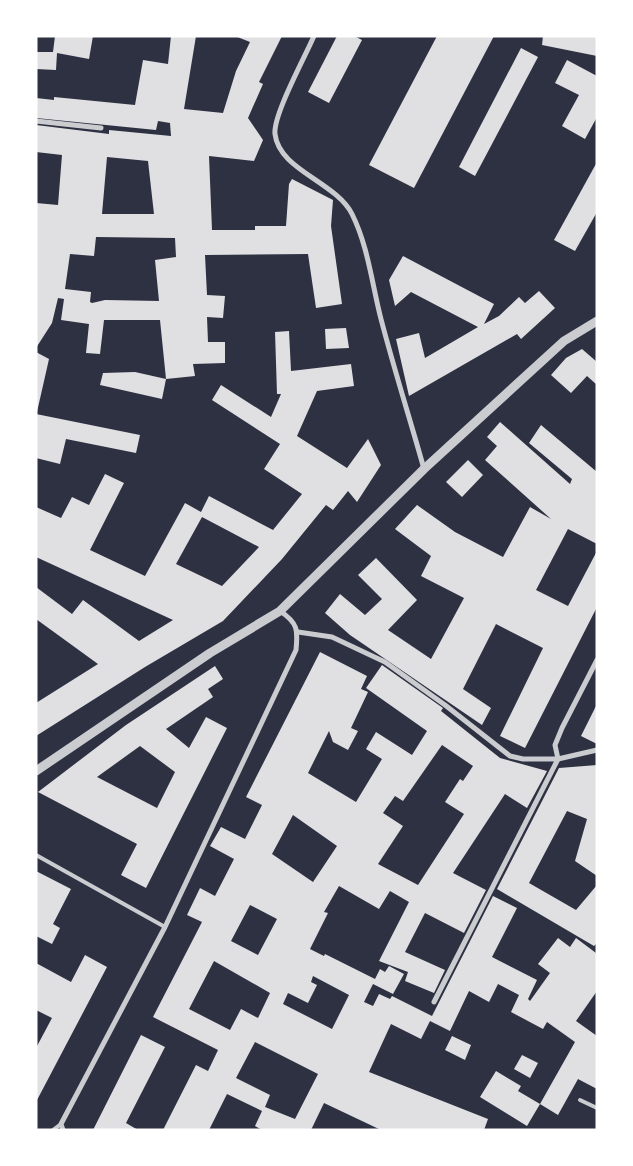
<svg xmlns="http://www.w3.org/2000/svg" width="633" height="1166" font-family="'Source Sans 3',sans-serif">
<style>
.building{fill:#e0e0e3;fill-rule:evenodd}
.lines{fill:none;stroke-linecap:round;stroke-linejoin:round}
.service{stroke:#caccd0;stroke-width:4}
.minor{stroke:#caccd0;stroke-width:5}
.tertiary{stroke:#caccd0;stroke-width:9}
</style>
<rect width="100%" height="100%" fill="#2d3142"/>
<g class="building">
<path d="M55,36H93L89,59L57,53L56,70L36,69V52H53Z"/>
<path d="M171,36H196L184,109L223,113L236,71L250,42L235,36H282L259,82L263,84L248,118L263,140L254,161L209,156L212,230H255V226H286L289,184L292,179L333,200L331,226L342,304L316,308L308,254L205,255L207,295L225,296L223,318L207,317L208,342H225V363L193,364L195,376L166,379L160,320H104L100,354L86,353L89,324L61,320L64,299L58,298L52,323L36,348V203L58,205L62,155L36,152V125L109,134V130L171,136L170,123L158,121L156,130L36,118V98L54,100V97L135,105L143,60L168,64ZM107,157L148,161L154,214H102ZM96,237L175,238L176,257L155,260L159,301L105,300L92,303L90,302L91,292L65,289L70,254L94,256Z"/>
<path d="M337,36H354L362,40L329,103L308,92Z"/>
<path d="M437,36H494L414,188L369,165Z"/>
<path d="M543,36H597V56L542,45Z"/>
<path d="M521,48L538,57L475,176L459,167Z"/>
<path d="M567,60L597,76V117L585,139L562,126L579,95L555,83Z"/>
<path d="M597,162V212L575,251L554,240Z"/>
<path d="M403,256L494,304L484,324L499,316L519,297L525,303L539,291L555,308L521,339L517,334L409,396L396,339L419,333L425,358L478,327L411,292L395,306L389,280Z"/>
<path d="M346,328L349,348L326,349L325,329Z"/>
<path d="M289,331L291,371L351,364L354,386L317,391L297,436L347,468L368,439L381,465L357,502L348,491L333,510L326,505L282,559L223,621L145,667L36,736V703L98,664L36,619V587L72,614L83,600L139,641L173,620L36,557V507L61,518L72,497L89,505L105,474L124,483L90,550L145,576L185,503L201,512L209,496L273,530L302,494L264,469L280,444L212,400L221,385L271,417L281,394H277L275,332ZM202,517L259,547L222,586L176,564Z"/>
<path d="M582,349L597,362V385L587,376L571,393L551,375L566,358Z"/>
<path d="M36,352L49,359L37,412H36Z"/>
<path d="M135,372L166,379L162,399L100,385L103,373Z"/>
<path d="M36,414L140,435L136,453L66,439L60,464L36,458Z"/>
<path d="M500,422L570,484L572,479L529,443L541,425L597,472V544L568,529L536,590L568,606L597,551V607L525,748L500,736L543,648L496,624L463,689L491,708L482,725L350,635L325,613L340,594L365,615L382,599L358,575L376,558L417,600L388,630L431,659L464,598L421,576L431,556L395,529L417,505L455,532L503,557L530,507L551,519L485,460L497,446L487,437Z"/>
<path d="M468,460L483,475L462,497L446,482Z"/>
<path d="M320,652L367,676L361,689L368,692L351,728L358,731L348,750L333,742L329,731L308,773L356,802L382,759L366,749L376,732L412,755L427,731L366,688L382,665L443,708L441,711L500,758L547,771L527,808L505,794L453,873L486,890L464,933L425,913L405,952L445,970L434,993L405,981L408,972L379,961L409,902L390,891L379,909L339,886L324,912L328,913L310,949L324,956L325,954L375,979L380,969L385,972L389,966L404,974L393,994L373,984L364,1002L373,1006L379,994L390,999L392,996L432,1016L493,896L517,908L492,957L537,980L528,999L530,1001L550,973L538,964L558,938L570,947L576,938L596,953L597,952V991L576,1021L597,1036V1089L578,1079L558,1115L540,1104L575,1042L547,1022L543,1029L511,1012L519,995L498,984L489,1002L469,991L450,1031L430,1021L421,1039L391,1024L369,1072L488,1119L484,1130H381L324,1103L311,1130H262L255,1126L262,1111L227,1094L209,1130H163L196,1065L208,1071L218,1050L153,1017L202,922L187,915L200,888L215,896L234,859L210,846L221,827L245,839L262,805L246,797ZM442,745L473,766L463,781L460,779L445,802L464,814L418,885L378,864L403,826L383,813L395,796L403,801ZM293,815L337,846L313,882L272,854ZM250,905L277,919L258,955L231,941ZM214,961L270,993L258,1018L241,1009L230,1030L189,1009ZM313,976L349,995L332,1029L283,1004L288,993L308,1003L317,985L311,982ZM255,1042L318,1074L295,1119L265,1107L270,1095L236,1078Z"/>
<path d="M215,666L223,679L208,689L213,697L166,729L189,748L206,717L227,728L146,888L121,875L137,844L38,792L126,725ZM140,746L175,772L157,808L97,777Z"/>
<path d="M597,704V744L581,736Z"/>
<path d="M597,765V876L575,861L587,819L567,811L529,883L576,910L597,885V943L594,946L497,889L559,768Z"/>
<path d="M36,871L71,889L53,924L60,928L52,944L36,936Z"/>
<path d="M85,955L107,967L36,1102V1048L52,1018L36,1010V963L71,982Z"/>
<path d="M141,1035L165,1047L126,1123L138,1130H93Z"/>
<path d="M452,1036L471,1045L465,1060L445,1050Z"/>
<path d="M522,1055L538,1063L530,1078L514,1069Z"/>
<path d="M496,1071L521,1086L518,1091L540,1104L527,1126L480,1097Z"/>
</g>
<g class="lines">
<g class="service">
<path d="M36,855L165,927"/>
<path d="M580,1100L597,1108"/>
<path d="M53,1130L61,1124"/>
</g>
<g class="minor">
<path d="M314,36C305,57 273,115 275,134C279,170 336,182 352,214C368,246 372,284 381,319C394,369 410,419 424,469"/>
<path d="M36,121L101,128"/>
<path d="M298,632L332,637L385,662L445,705L510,756L523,759H558L597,750"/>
<path d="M434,1002L558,759L555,745L562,728L597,660"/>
<path d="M63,1130L61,1124L165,927L296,650C298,630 298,623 280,611"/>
</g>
<path class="tertiary" d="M36,771L210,653L280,611L424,469L564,341L597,321"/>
</g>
<rect width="633" height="1166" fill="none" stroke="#ffffff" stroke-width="75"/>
</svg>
